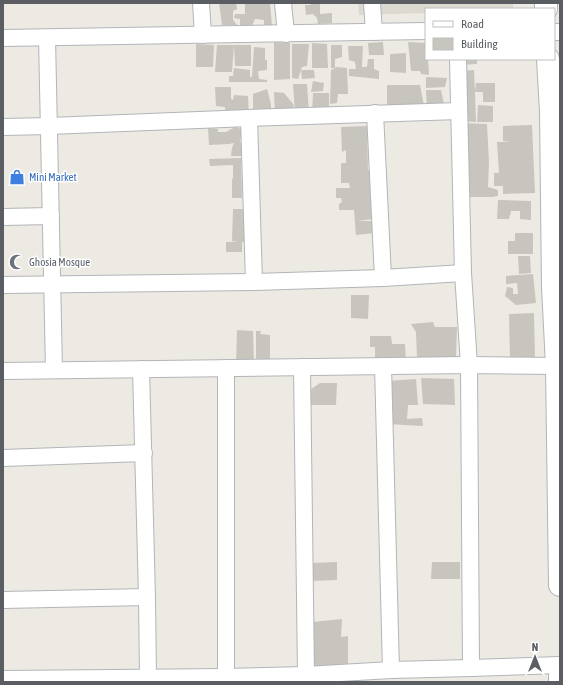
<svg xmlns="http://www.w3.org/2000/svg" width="563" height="685" font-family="'Asap Condensed',sans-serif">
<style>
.education{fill:#dcd9d0}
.building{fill:#c8c5bf}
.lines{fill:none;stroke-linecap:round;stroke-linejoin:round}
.street-casing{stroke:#b2b5b9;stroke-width:18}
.secondary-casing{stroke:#b1b5b9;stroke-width:24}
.street{stroke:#fff;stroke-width:16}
.secondary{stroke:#fff;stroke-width:22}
.labels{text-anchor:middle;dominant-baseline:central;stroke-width:3;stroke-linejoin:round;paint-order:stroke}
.shop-label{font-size:11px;fill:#366cbe;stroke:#fff;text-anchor:start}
.worship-label{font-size:11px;fill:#5b616d;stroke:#fff;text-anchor:start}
</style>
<rect width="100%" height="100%" fill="#eceae2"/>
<path class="education" d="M358,3H513V9H426V13L359,15Z"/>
<g class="building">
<path d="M219,3H236L237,9L233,11V20L237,25H222Z"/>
<path d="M245,3H270L272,26H264V20L255,19L252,26L240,25V19L234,18L235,14H245Z"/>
<path d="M311,3H320V14L332,13V23L318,24L317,18L313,14L306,15L305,5H311Z"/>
<path d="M274,42L290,43V79L274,80Z"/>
<path d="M383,42L384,55H369L368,43Z"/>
<path d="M408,42L426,43V59H428L429,75L421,74L420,71H411Z"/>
<path d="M312,43L327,44L328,68H312Z"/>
<path d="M196,44L214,45L213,67H196Z"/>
<path d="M292,44H309L307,66L302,67L298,79L292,78Z"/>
<path d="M217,45H251V66H235L234,45L232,72H215Z"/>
<path d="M331,45H342V57L335,59V68L337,67L347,68L348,94H338L337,103L330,104L331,70L335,68H331Z"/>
<path d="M348,46H363L362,67H367L368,59H374V69L379,71V79L349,76V69H356L355,62L349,60Z"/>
<path d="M254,47L265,48V60H267V70L258,71L259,79L267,80V82H229V76H233L234,68L250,70V77H252Z"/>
<path d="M406,53V73L390,72V54Z"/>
<path d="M459,59H477V64L460,65Z"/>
<path d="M301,70H314L315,78L302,79Z"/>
<path d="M474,70L475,92L476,83H495V102H483V92H475L476,122L461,121V71Z"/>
<path d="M426,77L447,78L445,87L426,88Z"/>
<path d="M313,81L324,83L323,91L311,92Z"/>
<path d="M293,84H307L309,112L295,113Z"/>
<path d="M387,85H420L424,106L387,107Z"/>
<path d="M215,87H231V99L233,100L234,95L248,96L249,118L225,117V107L216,106Z"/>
<path d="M267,89L271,104V114L253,116V94Z"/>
<path d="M426,90H441L445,109H427Z"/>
<path d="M274,92L284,93L294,105L292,114L275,115Z"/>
<path d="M313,93H329V113H312Z"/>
<path d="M478,105L493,106V122H477Z"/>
<path d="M462,123L487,124L489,162L488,187L498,190V196L492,197H464Z"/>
<path d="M532,125L535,193L503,194V186H494V173H499L497,142H510L503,141V126Z"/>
<path d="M367,126L368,170H373L374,219L357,221H373L375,233L356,235L354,210H339V204L342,202L341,198H336V188H350L349,183H341V163H346V150L342,152L341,127Z"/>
<path d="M235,127L242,129L240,142L243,145L245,156H231L232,148L234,143L229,144L209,145L208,128L218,129V132H226Z"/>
<path d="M241,158L242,198H232V180L233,177V165L210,166L209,159Z"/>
<path d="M498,200L531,201V220L520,219V211H511L509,219H497Z"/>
<path d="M233,209H246L245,242H242V252H226V242H238L232,241Z"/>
<path d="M515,233H533V254H508V241H515Z"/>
<path d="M518,256H530L531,273L519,274Z"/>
<path d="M533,274L536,303L516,305L505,296L507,287L513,288V294H518L517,283L506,284V276Z"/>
<path d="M351,295H369L368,319L351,318Z"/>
<path d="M534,313L535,359L510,360L509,314Z"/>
<path d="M433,322L435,327H457L456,357L417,358L416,332L411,324Z"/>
<path d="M237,330L253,331L254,365L236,366Z"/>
<path d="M256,331H261L260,334L270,335V365H256Z"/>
<path d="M370,336H391L392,344H405L406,363H375V347H370Z"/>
<path d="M421,378L454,379L455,405L423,404Z"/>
<path d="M416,379L418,405H408L407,419L422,418L423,426L387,424L386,381Z"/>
<path d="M320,383H337L336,405H307L308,391Z"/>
<path d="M337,562V580L310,581V563Z"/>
<path d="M432,562H460V579H431Z"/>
<path d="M342,619L341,637L348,636V666H312V622Z"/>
</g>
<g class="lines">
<defs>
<g id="street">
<path d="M201,3L203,35"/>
<path d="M283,3L286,34"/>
<path d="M372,3L374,32"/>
<path d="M554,32H560"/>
<path d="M3,38L426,31"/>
<path d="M47,38L54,370"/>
<path d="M458,59L463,273L469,365L471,668"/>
<path d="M375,113L383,278"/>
<path d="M249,118L254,282"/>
<path d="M3,127L49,126L249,118L459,111"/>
<path d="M3,217L51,216"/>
<path d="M3,285L254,282L383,278L463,273"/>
<path d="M383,366L391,670"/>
<path d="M302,367L306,675"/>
<path d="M226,368V677"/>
<path d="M141,369L147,597L148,678"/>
<path d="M3,371L469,365L560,366"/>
<path d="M3,458L144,453"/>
<path d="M3,600L147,597"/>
<path d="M3,679L226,677L306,675L391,670L471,668L560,665"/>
</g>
<g id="secondary">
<path d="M546,3V9"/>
<path d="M548,59L551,111L553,287L557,366L560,585"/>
<path d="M560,682V676"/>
</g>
</defs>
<use href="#street" class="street-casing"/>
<use href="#secondary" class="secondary-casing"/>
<use href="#street" class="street"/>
<use href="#secondary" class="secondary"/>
</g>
<defs>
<symbol id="shop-bare" viewBox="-9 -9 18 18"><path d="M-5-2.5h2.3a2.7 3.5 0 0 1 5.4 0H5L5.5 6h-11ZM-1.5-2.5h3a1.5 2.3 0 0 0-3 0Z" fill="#3f7fe0" stroke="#fff" stroke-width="2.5" paint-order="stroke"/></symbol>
<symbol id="mosque-bare" viewBox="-9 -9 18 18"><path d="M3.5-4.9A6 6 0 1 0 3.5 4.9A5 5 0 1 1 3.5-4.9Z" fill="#6b7280" stroke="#fff" stroke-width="2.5" paint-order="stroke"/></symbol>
</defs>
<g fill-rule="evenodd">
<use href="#shop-bare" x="6" y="166" width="22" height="22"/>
<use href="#mosque-bare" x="6" y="251" width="22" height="22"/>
</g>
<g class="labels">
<g class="shop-label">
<text x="29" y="177">Mini Market</text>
</g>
<g class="worship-label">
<text x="29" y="262">Ghosia Mosque</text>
</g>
</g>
<rect width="563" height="685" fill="none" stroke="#5a5e62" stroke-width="8"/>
<rect x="425" y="8" width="130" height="52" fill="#ffffff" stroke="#bdbfc0"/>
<rect x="433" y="21" width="20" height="6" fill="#ffffff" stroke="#bdbfc0"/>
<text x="461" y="28" font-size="12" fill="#5a5e62">Road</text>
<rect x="433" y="38" width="20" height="12" fill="#c8c5bf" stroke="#bdbfc0"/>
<text x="461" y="48" font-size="12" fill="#5a5e62">Building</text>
<g transform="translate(535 657)" stroke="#ffffff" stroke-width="3" paint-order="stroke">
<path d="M0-3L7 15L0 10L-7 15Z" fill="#5a5e62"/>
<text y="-6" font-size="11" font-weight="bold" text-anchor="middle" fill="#5a5e62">N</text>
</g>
</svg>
